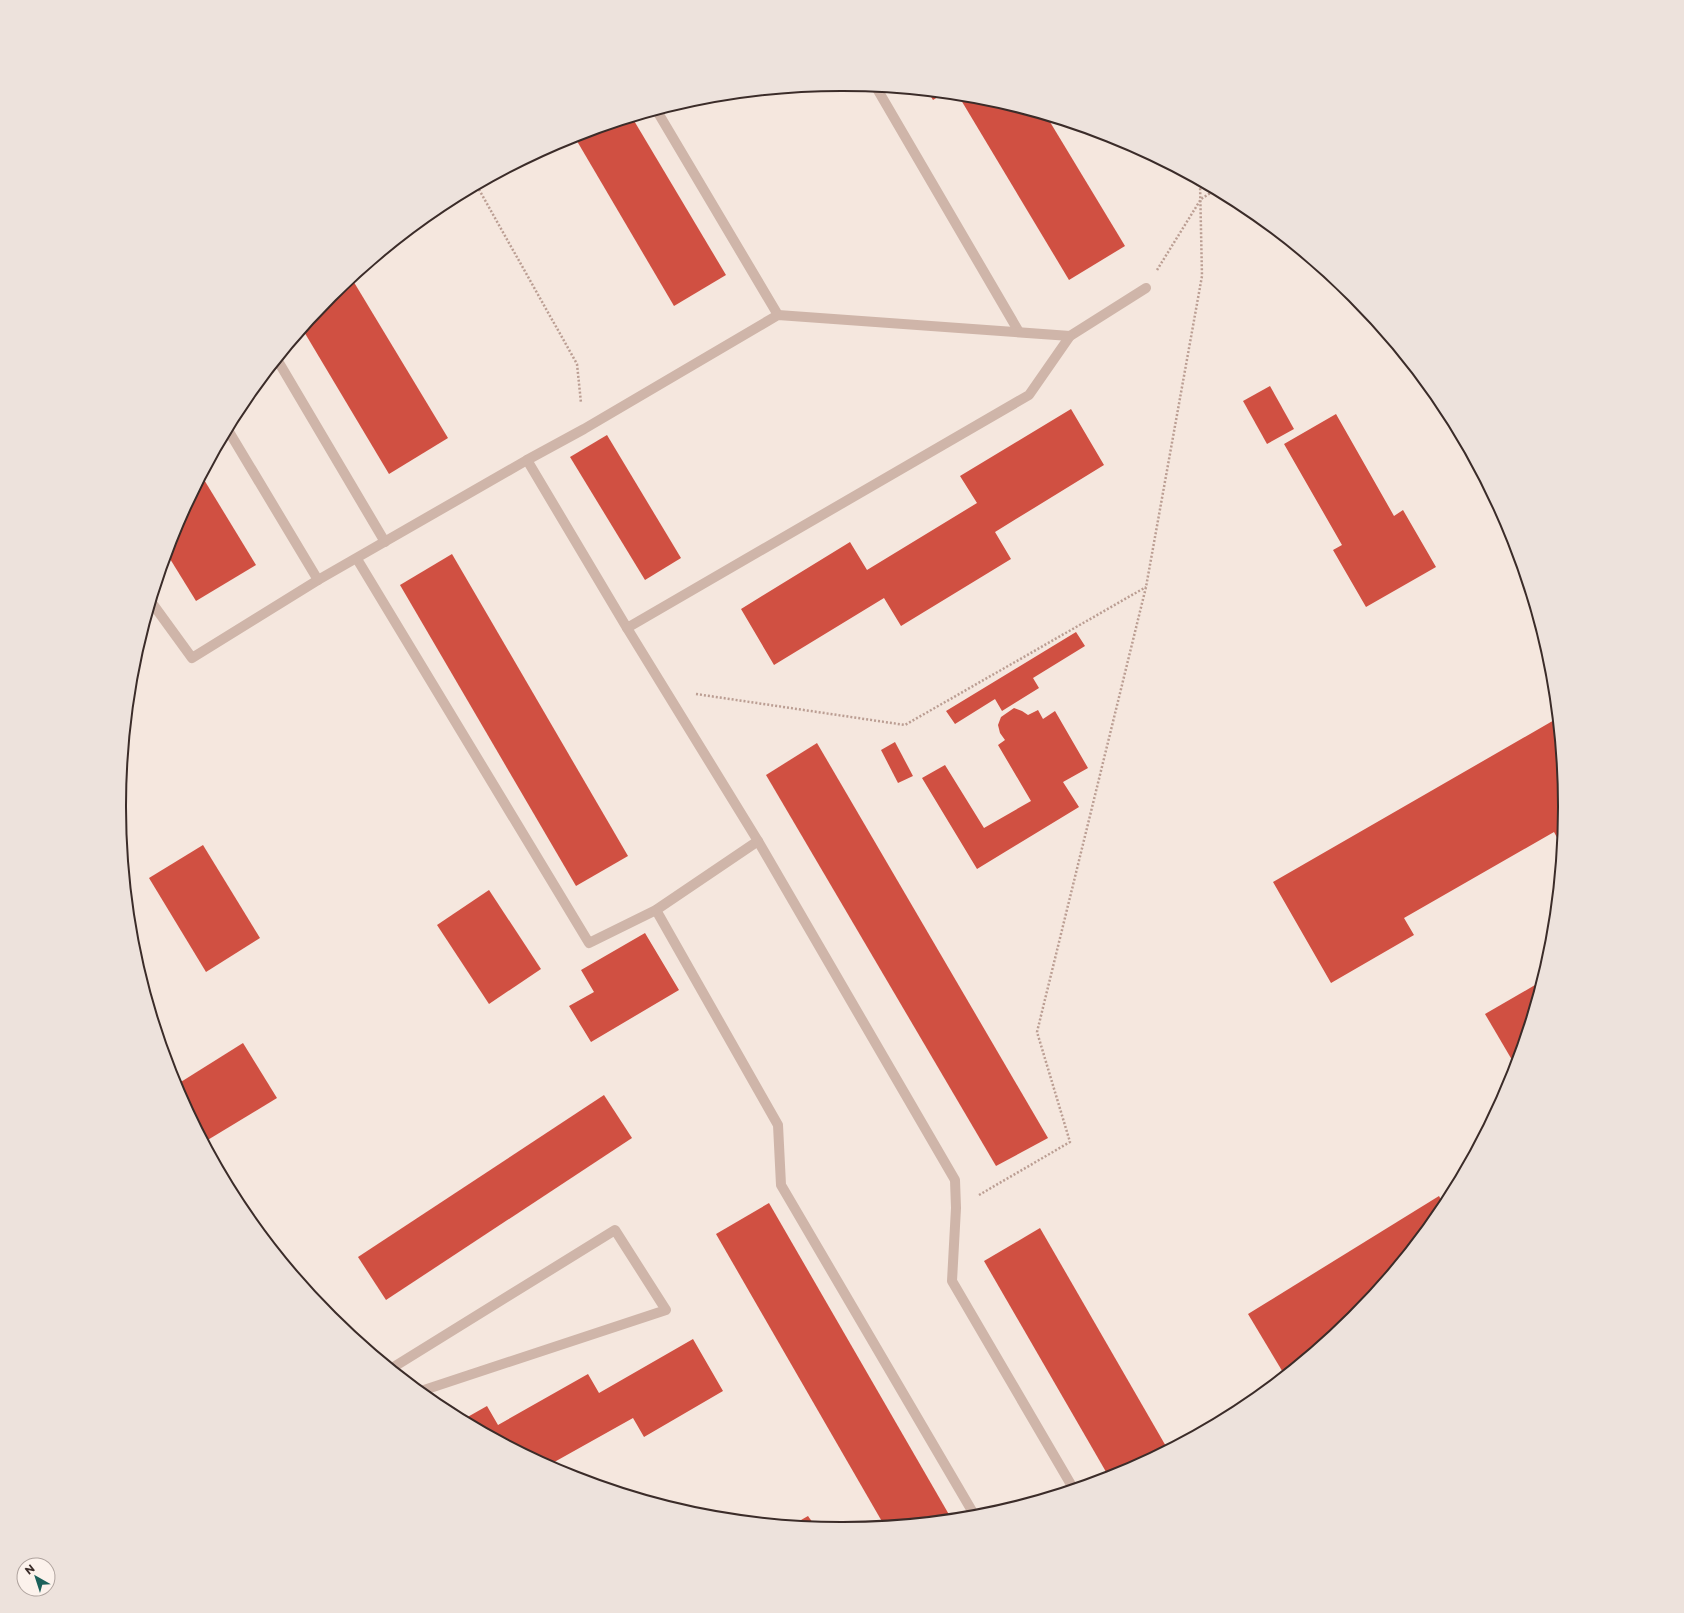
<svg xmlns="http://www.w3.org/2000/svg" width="1684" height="1613" font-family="Montserrat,sans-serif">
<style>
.building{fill:#d05042}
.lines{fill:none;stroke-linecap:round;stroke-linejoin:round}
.path{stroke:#bb9e93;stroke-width:2.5;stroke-dasharray:2 2;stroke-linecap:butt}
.service{stroke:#cfb5a9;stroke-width:10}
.rim{fill:none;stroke:#3b2c29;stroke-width:2}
</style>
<rect width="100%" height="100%" fill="#f5e7de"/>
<g class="building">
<path d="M928,92L943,94L933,100Z"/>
<path d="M958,95L983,98L1047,117L1125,246L1069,280Z"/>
<path d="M633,119L726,275L674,306L574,136Z"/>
<path d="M352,279L448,438L389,474L303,330L331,295Z"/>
<path d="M1270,386L1294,429L1267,444L1243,401Z"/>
<path d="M1071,409L1104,465L995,532L1011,559L901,626L884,598L774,665L741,609L850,542L867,570L977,503L960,476Z"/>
<path d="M1336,414L1394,516L1403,510L1436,567L1366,607L1333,550L1342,545L1284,444Z"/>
<path d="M607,435L681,558L645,580L570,457Z"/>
<path d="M203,478L256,565L196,601L167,554L175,530Z"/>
<path d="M452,554L628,856L576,886L400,585Z"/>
<path d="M1076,632L1085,646L1033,678L1039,688L1002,711L995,699L955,724L946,711Z"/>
<path d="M1014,708L1022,711L1028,715L1038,710L1043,719L1055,711L1088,768L1063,782L1079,807L977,869L922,778L945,765L984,828L1031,801L998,745L1005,740L1000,733L998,725L1001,717Z"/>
<path d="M1556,719L1564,807L1561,845L1554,832L1404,918L1414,935L1331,983L1273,882Z"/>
<path d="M895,742L913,776L898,783L881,750Z"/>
<path d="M817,743L1048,1138L996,1166L766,775Z"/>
<path d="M203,845L260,938L206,972L149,878Z"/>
<path d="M489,890L541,969L489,1004L437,925Z"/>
<path d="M645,933L679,990L591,1042L569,1006L594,992L581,970Z"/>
<path d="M1535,985L1538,990L1515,1065L1485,1014Z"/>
<path d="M243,1043L277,1098L206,1141L176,1085Z"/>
<path d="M604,1095L632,1138L386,1300L358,1257Z"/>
<path d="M1439,1196L1444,1205L1443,1208L1353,1318L1284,1374L1248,1314Z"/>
<path d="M769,1203L951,1518L884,1525L716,1234Z"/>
<path d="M1040,1228L1167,1448L1118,1474L1109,1477L984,1261Z"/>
<path d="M693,1339L723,1391L644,1437L633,1418L549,1465L464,1419L487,1406L498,1425L588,1374L599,1393Z"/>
<path d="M808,1516L815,1526L794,1524Z"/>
</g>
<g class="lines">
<g class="path">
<path d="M477,186L577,364L581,403"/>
<path d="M1157,270L1201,199L1215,190"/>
<path d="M696,694L905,725L1146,587"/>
<path d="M979,1195L1070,1142L1037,1032L1146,587L1202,276L1200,183"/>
</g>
<g class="service">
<path d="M876,87L1019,332"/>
<path d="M657,111L778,315"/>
<path d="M278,361L385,542"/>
<path d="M228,430L318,580"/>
<path d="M527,460L627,628L1029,395L1070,336L1146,288"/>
<path d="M357,559L589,943L656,910L758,841"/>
<path d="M152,603L192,658L318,580L527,460L584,429L778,315L1070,336"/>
<path d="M627,628L758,841L955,1180L956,1208L952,1281L1073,1488"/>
<path d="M656,910L778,1125L781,1185L975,1516"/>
<path d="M392,1368L615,1230L666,1310L421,1391"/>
</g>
</g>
<path d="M0 0H1684V1613H0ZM841 91H843A715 715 0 0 1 1558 806V807A715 715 0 0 1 843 1522H841A715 715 0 0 1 126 807V806A715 715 0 0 1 841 91Z" fill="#ede2dc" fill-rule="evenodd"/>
<path class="rim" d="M841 91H843A715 715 0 0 1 1558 806V807A715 715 0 0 1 843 1522H841A715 715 0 0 1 126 807V806A715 715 0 0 1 841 91Z"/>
<g transform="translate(36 1577) rotate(321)"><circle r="19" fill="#fcf2ec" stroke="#afa39e"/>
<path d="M0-3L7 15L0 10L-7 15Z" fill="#1b615b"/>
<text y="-6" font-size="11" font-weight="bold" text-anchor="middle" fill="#3b2c29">N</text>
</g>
</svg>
